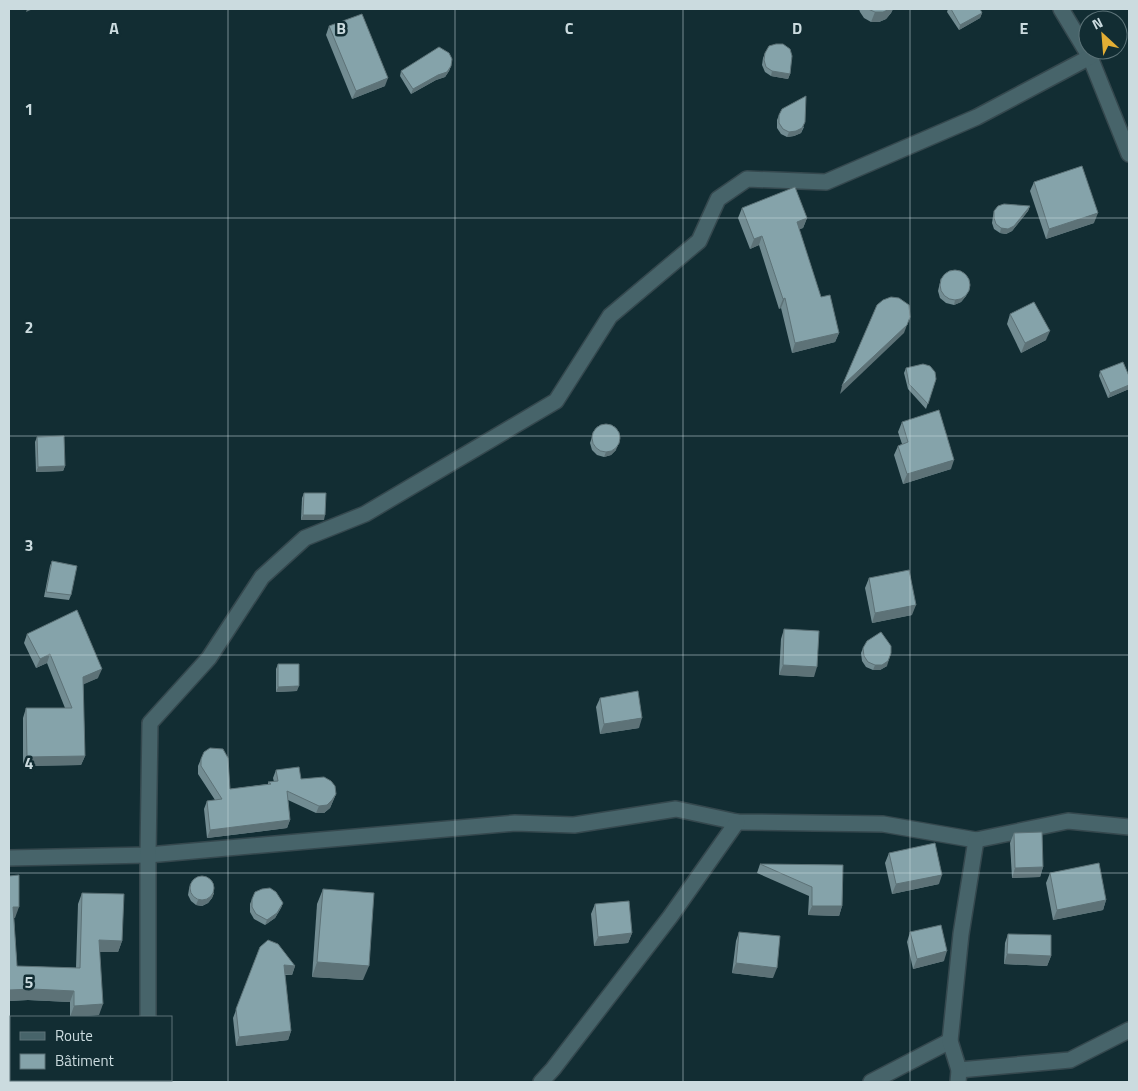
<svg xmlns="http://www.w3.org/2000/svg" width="1138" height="1091" font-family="'Titillium Web',sans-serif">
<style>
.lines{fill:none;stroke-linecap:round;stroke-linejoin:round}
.street-casing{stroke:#35484e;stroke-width:18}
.street{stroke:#47646a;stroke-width:15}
.wall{fill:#728c92}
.shaded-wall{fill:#5d7277}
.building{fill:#85a3aa;stroke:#5d7277}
.grid{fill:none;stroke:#cbdbdf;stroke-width:1;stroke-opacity:0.55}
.grid-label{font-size:16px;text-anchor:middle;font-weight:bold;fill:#cbdbdf;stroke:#122d33;stroke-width:5;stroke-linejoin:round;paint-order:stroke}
</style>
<rect width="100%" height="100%" fill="#122d33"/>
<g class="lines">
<defs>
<g id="street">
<path d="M1061,9L1090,57L1129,154"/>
<path d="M9,858L148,855L515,823L574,825L676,809L737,822L883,824L976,840L1068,821L1129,827"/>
<path d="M148,1017V855L150,723L209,658L262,577L305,538L365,514L556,401L610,316L699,241L718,199L747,179L826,182L977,117L1090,57"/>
<path d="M959,1070L1070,1060L1129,1030"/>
<path d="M148,1080V1082"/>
<path d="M541,1082L553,1069L670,917L737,822"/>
<path d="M871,1082L950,1041"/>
<path d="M958,1082L959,1070L950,1041L961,934L976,840"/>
</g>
</defs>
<use href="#street" class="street-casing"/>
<use href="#street" class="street"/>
</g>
<g class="wall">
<path d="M859,9H893L891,13L886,19L879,22H871L864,18L860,12Z"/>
<path d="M948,9H980L982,13L980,18L959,30L947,12Z"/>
<path d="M329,26L385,86L352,99L326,35Z"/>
<path d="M765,53L790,74L788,79L771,76L765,72L762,65L763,58Z"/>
<path d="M451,66L449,71L445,77L436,80L411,94L400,76L401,71Z"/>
<path d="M779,115L804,127L801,133L794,136L787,137L781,134L777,128V120Z"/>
<path d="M1034,182L1094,223L1046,239L1030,191Z"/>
<path d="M1030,206L1028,211L1012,231L1006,234L1000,233L994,229L992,223L993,216L994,211Z"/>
<path d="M742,208L807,218L803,228L799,229L821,297L839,333L835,342L792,353L781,308L779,309L759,245L750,249L738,218Z"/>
<path d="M941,278L968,291L966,296L961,302L954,305L946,303L940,298L938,291Z"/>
<path d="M1010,314L1046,340L1021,353L1007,324Z"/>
<path d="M906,368L936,379L926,409L908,389L904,373Z"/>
<path d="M1100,371L1129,376V389L1108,398L1099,376Z"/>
<path d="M902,422L951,469L903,484L894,455L898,446L902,444L898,432Z"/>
<path d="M594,431L616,450L611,455L604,457L597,455L592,450L590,443Z"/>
<path d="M37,437L65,466L63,471L36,472L35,442Z"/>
<path d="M304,493L324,520H301L302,498Z"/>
<path d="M52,561L71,595L69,600L44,597L50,566Z"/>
<path d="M869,578L912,615L872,623L865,588Z"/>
<path d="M784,629L814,677L779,675L781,639Z"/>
<path d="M27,634L98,678L83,684L85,756L81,765L23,766V718L26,708H65L47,663L36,668L24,643Z"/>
<path d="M863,648L887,666L880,670H873L866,667L862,661L861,653Z"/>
<path d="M278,664L297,691L276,692V669Z"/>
<path d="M600,698L639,728L600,734L596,707Z"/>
<path d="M201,759L230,789L268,784V782H274L273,778L276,770L301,779L336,794L330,808L324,813H316L288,800L290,820L287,828L207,838L204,809L207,801L215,800L198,774V766Z"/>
<path d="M1014,833L1043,867L1040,877L1012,878L1010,843Z"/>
<path d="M889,853L939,884L892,894L885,863Z"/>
<path d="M760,864L843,865L842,906L839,916L808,915L809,896L757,873Z"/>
<path d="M1050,873L1106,900L1103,910L1053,920L1046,883Z"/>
<path d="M9,876L15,918H14L17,966L76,968L78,904L82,893L122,941L118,952H100L99,1015L70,1017V1002L28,1000L9,1001Z"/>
<path d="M190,884L214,893L212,898L208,903L202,906L196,905L191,901L188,895L189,889Z"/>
<path d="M323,889L363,980L312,977L317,904Z"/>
<path d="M252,899L283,903L281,908L275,918L265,925L254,919L250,912V904Z"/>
<path d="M595,904L632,933L628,943L594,946L591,914Z"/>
<path d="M739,932L773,978L732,973L736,941Z"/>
<path d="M910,932L944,961L913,969L907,942Z"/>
<path d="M1008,934L1051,956L1047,966L1004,964L1005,943Z"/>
<path d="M260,947L295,966L292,975H285L291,1031L288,1040L236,1046L233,1018Z"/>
</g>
<g class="shaded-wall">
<path d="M27,9H33L26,12Z"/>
<path d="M890,9H893L891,13L886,19L879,22H871L875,12Z"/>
<path d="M982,13L980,18L959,30L960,25Z"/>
<path d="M451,66L449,71L445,77L436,80L411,94L413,89Z"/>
<path d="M772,71L790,74L788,79L771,76Z"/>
<path d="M388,78L385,86L352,99L356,91Z"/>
<path d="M805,122L801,133L794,136L787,137L789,132Z"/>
<path d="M1030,206L1028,211L1012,231L1006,234L1000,233L1001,228Z"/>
<path d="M1098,213L1094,223L1046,239L1049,229Z"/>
<path d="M807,218L803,228L793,232L797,222Z"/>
<path d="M762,236L759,245L750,249L754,239Z"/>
<path d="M968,291L966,296L961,302L954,305L955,300Z"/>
<path d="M785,298L781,308L779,309L783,299Z"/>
<path d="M910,317L904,333L840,394L842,386Z"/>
<path d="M1050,331L1046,340L1021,353L1025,343Z"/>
<path d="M839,333L835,342L792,353L795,343Z"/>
<path d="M1129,385V389L1108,398L1110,393Z"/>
<path d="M618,445L616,450L611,455L604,457L606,452Z"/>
<path d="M954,460L951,469L903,484L907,474Z"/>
<path d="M65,466L63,471L36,472L38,467Z"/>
<path d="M303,515H325L324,520H301Z"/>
<path d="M916,605L912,615L872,623L875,613Z"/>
<path d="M891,653L887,666L880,670H873L875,665Z"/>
<path d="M50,654L47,663L36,668L40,659Z"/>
<path d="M783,665L817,667L814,677L779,675Z"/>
<path d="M102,669L98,678L80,686L83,677Z"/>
<path d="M299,686L297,691L276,692L278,687Z"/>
<path d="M642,718L639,728L600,734L604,724Z"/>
<path d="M85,756L81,765L23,766L27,757Z"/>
<path d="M336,794L330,808L324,813H316L319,806Z"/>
<path d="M290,820L287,828L207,838L210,830Z"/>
<path d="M1043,867L1040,877L1012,878L1015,868Z"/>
<path d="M942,875L939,884L892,894L896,884Z"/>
<path d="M214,893L212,898L208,903L202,906L196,905L198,900Z"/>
<path d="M1106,900L1103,910L1053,920L1057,910Z"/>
<path d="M283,903L281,908L275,918L265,925L267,920Z"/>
<path d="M812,906H842L839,916L808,915Z"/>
<path d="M13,907H19L15,918H9Z"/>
<path d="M632,933L628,943L594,946L598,937Z"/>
<path d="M99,940L122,941L118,952H95Z"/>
<path d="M947,951L944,961L913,969L917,959Z"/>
<path d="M1007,954L1051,956L1047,966L1004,964Z"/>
<path d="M317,962L369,966L363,980L312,977Z"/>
<path d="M736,963L777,968L773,978L732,973Z"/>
<path d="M284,965L295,966L292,975L281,974Z"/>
<path d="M32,989L74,991L70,1002L28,1000L9,1001V990Z"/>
<path d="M103,1004L99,1015L70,1017L74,1006Z"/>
<path d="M291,1031L288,1040L236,1046L239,1037Z"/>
</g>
<g class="building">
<path d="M868,9H890L883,12H875Z"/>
<path d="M951,9H980L982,13L960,25Z"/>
<path d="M362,14L388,78L356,91L329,26Z"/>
<path d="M776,44H783L790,49L792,56L790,74L772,71L766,67L764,60L765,53L769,46Z"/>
<path d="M439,47L449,53L452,59L451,66L447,72L438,75L413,89L401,71Z"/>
<path d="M806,96L805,122L802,128L796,131L789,132L783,129L779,123V115L782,109Z"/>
<path d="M1082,166L1098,213L1049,229L1034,182Z"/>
<path d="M795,187L807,218L797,222L821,297L830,295L839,333L795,343L785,298L783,299L762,236L754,239L742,208Z"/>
<path d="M1004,204L1030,206L1014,226L1008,229L1001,228L996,224L994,218V211L998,206Z"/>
<circle cx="955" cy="285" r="15"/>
<path d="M891,297L899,298L909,305L910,317L907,325L842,386L877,305L883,300Z"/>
<path d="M1034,302L1050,331L1025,343L1010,314Z"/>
<path d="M1123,362L1129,376V385L1110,393L1100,371Z"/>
<path d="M923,364L930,366L935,372L936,379L928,404L909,384L906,368Z"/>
<path d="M939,410L954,460L907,474L898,446L908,442L902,422Z"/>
<circle cx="606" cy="438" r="14"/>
<path d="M64,436L65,466L38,467L37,437Z"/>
<path d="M304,493H326L325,515H303Z"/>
<path d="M52,561L77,566L71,595L46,592Z"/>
<path d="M909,570L916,605L875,613L869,578Z"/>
<path d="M77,610L102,669L83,677L85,756L27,757L26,708H72L50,654L40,659L27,634Z"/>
<path d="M784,629L819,631L817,667L783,665Z"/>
<path d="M881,632L891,646V653L888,661L882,665H875L868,662L864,656L863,648L867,641Z"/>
<path d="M278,664H299V686L278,687Z"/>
<path d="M638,691L642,718L604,724L600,698Z"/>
<path d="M210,748L223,749L228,758L230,789L271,784L268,782L278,781L276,770L299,767L301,779L324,777L331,781L335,786L336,794L332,800L327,805L319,806L287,791L290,820L210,830L207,801L222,799L201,766V759L204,752Z"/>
<path d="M1042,832L1043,867L1015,868L1014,833Z"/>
<path d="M935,843L942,875L896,884L889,853Z"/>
<path d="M1099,863L1106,900L1057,910L1050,873Z"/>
<path d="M760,864L843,865L842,906H812V887Z"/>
<path d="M19,875V907H13L17,966L80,968L82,893L124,894L122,941L99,940L103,1004L74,1006V991L32,989L9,990V876Z"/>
<circle cx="202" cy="888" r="12"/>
<path d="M270,888L276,892L283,903L277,913L267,920L256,914L252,907V899L255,892L262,889Z"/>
<path d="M323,889L374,893L369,966L317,962Z"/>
<path d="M629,901L632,933L598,937L595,904Z"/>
<path d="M941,925L947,951L917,959L910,932Z"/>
<path d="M739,932L780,936L777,968L736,963Z"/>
<path d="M1008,934L1051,935V956L1007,954Z"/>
<path d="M268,940L278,944L295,966L284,965L291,1031L239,1037L236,1009L260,947Z"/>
<path d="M9,1056H11V1080H65V1082H9Z"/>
</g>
<path class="grid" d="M228,9V1082M455,9V1082M683,9V1082M910,9V1082M9,218H1129M9,436H1129M9,655H1129M9,873H1129"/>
<g class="grid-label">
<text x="114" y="34">A</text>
<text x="341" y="34">B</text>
<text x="569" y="34">C</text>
<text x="797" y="34">D</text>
<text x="1024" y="34">E</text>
<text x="29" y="115">1</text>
<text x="29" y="333">2</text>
<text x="29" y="551">3</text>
<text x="29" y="769">4</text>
<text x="29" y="988">5</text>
</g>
<rect width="1138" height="1091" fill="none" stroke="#cbdbdf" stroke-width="20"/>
<rect x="10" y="1016" width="162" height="65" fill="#122d33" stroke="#5c7378"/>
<rect x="20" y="1032" width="25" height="8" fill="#47646a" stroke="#5c7378"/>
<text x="55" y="1041" font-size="15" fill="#cbdbdf">Route</text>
<rect x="20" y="1054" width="25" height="15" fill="#85a3aa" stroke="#5c7378"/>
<text x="55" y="1066" font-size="15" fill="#cbdbdf">Bâtiment</text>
<g transform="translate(1103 35) rotate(334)"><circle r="24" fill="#122d33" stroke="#5c7378"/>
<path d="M0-4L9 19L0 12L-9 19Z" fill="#e3ae34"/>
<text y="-8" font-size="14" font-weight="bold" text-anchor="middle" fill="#cbdbdf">N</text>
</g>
</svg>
